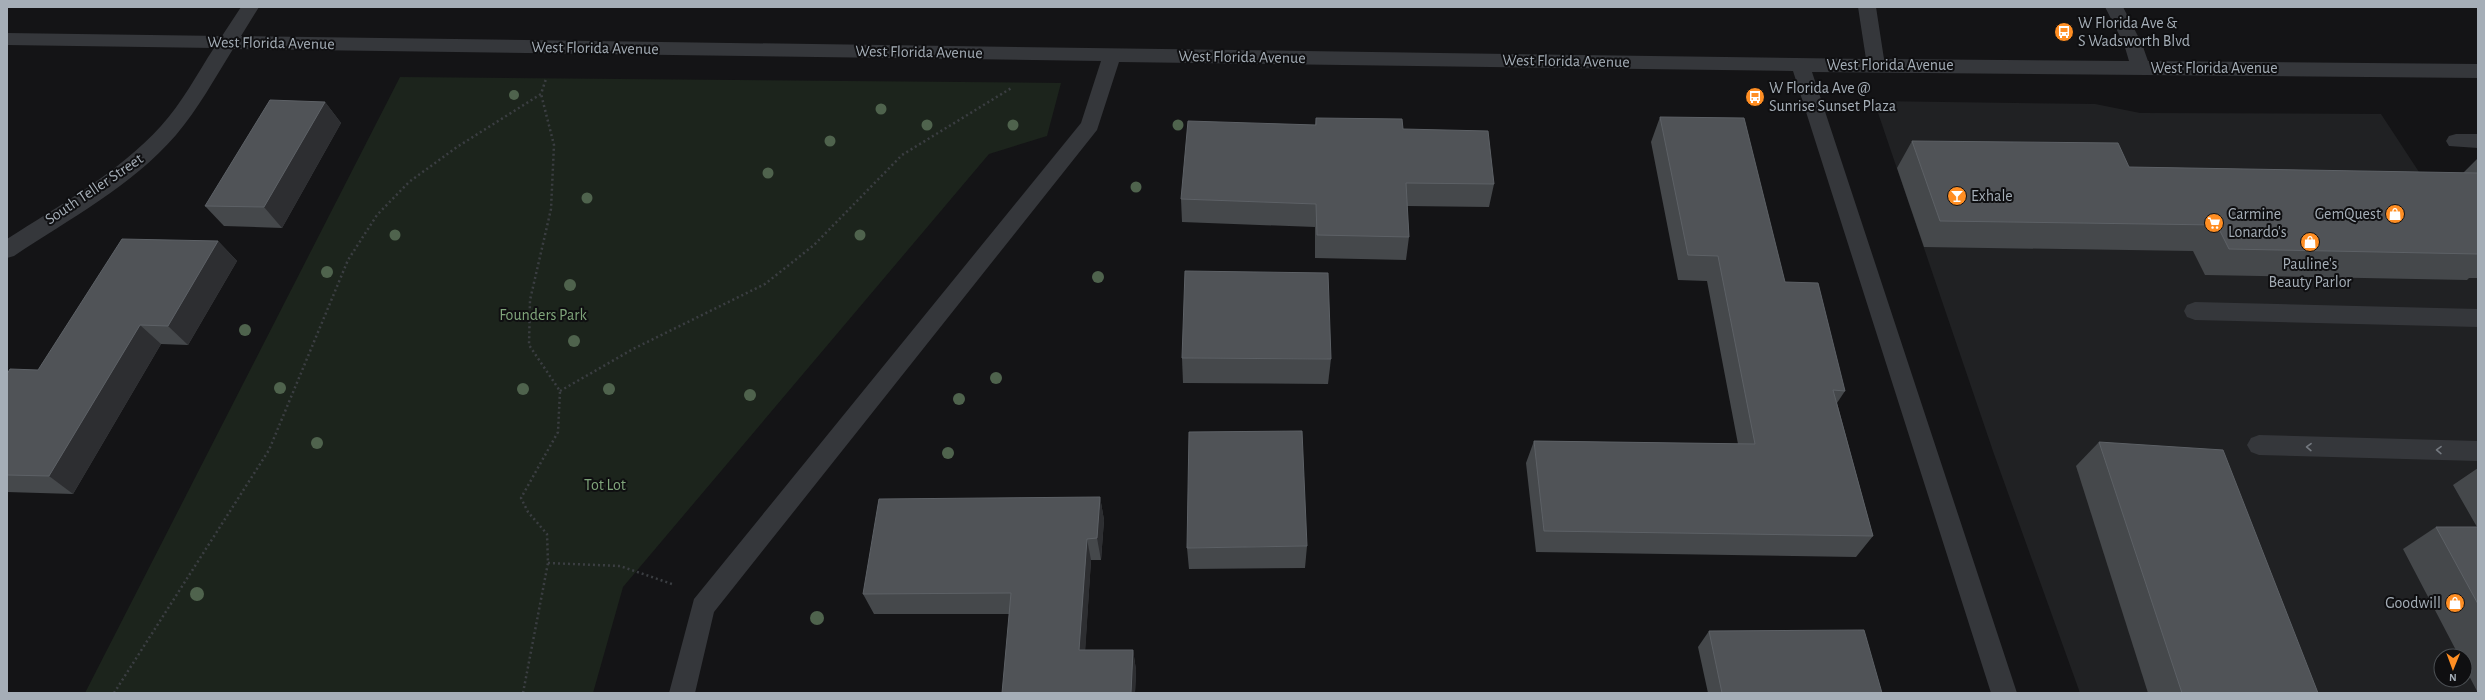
<svg xmlns="http://www.w3.org/2000/svg" width="2485" height="700" font-family="'Alegreya Sans',sans-serif">
<style>
.built{fill:#202123;fill-rule:evenodd}
.green{fill:#1c241c}
.lines{fill:none;stroke-linecap:round;stroke-linejoin:round}
.path{stroke:#3b3e42;stroke-width:2.5;stroke-dasharray:2 3;stroke-linecap:butt}
.minor{fill:#35373b;fill-rule:evenodd}
.tree{fill:#4f634d}
.wall{fill:#45484b}
.shaded-wall{fill:#2d2e31}
.building{fill:#505357;stroke:#5d6166}
.oneway{stroke:#73787f}
.labels{text-anchor:middle;dominant-baseline:central;stroke-width:4;stroke-linejoin:round;paint-order:stroke}
.poi-label{font-size:16px;fill:#a5aeb7;stroke:#0f0f11;text-anchor:start}
.street-label{font-size:16px;fill:#a5aeb7;stroke:#0f0f11}
.park-label{font-size:16px;fill:#7fa47a;stroke:#0f0f11}
</style>
<rect width="100%" height="100%" fill="#141416"/>
<path class="built" d="M1874,101L2095,104L2140,113L2381,114L2478,262V693H2080L1994,454ZM2441,656H2465V680H2441Z"/>
<path class="green" d="M400,77L1061,83L1047,136L989,154L623,587L593,693H85Z"/>
<g class="lines">
<g class="path">
<path d="M560,391L633,349L765,284L814,245L902,155L1013,87"/>
<path d="M548,563L620,566L672,584"/>
<path d="M114,693L269,450L348,260L377,215L409,182L457,147L541,94L546,79"/>
<path d="M523,693L548,563L547,534L528,512L521,498L558,432L560,391L529,345L530,300L551,209L554,145L541,94"/>
</g>
<g class="minor">
<path d="M241,7H259L241,36L1866,59L1858,7H1876L1884,59L2129,61L2124,44L2105,7H2123L2142,44L2148,61L2478,64V78L1812,72L2017,693H1991L1793,71L1119,62L1097,130L714,612L695,693H669L694,599L1081,123L1101,61L233,49C215,78 198,109 176,135C132,186 69,219 14,256L7,258V239C60,205 118,173 161,126C182,103 197,74 214,48L7,45V33L222,36Z"/>
<path d="M2456,134H2478V148L2449,146L2446,141L2449,136Z"/>
<path d="M2195,302L2478,309V327L2195,320L2187,317L2184,311L2187,305Z"/>
<path d="M2259,435L2478,441V461L2259,455L2251,452L2247,445L2251,438Z"/>
</g>
</g>
<g class="tree">
<circle cx="514" cy="95" r="5"/>
<circle cx="881" cy="109" r="5.5"/>
<circle cx="927" cy="125" r="5.5"/>
<circle cx="1013" cy="125" r="5.5"/>
<circle cx="1178" cy="125" r="5.5"/>
<circle cx="830" cy="141" r="5.5"/>
<circle cx="768" cy="173" r="5.5"/>
<circle cx="1136" cy="187" r="5.5"/>
<circle cx="587" cy="198" r="5.5"/>
<circle cx="395" cy="235" r="5.5"/>
<circle cx="860" cy="235" r="5.5"/>
<circle cx="327" cy="272" r="6"/>
<circle cx="1098" cy="277" r="6"/>
<circle cx="570" cy="285" r="6"/>
<circle cx="245" cy="330" r="6"/>
<circle cx="574" cy="341" r="6"/>
<circle cx="996" cy="378" r="6"/>
<circle cx="280" cy="388" r="6"/>
<circle cx="523" cy="389" r="6"/>
<circle cx="609" cy="389" r="6"/>
<circle cx="750" cy="395" r="6"/>
<circle cx="959" cy="399" r="6"/>
<circle cx="317" cy="443" r="6"/>
<circle cx="948" cy="453" r="6"/>
<circle cx="197" cy="594" r="7"/>
<circle cx="817" cy="618" r="7"/>
</g>
<g class="wall">
<path d="M325,102L341,123L282,228L224,226L205,206Z"/>
<path d="M1660,117L1785,282L1845,391L1837,403L1873,536L1856,557L1536,552L1526,463L1534,441L1738,444L1707,281L1678,280L1651,142Z"/>
<path d="M1316,118L1403,129L1494,184L1489,207L1407,206L1409,237L1406,260L1315,258V227L1182,222L1181,199L1315,125Z"/>
<path d="M1912,141L2129,167L2463,173L2478,158V278H2469L2467,280L2205,275L2193,251L1924,247L1897,168Z"/>
<path d="M218,241L237,261L188,345L161,344L73,494L7,492V374L38,370Z"/>
<path d="M1182,358L1331,359L1328,384L1183,383Z"/>
<path d="M2099,442L2318,693H2148L2076,466Z"/>
<path d="M2478,468V693L2465,668V656H2459L2403,549L2436,527H2477L2453,485Z"/>
<path d="M1100,497L1104,520L1101,560H1091L1085,650H1133L1136,670L1135,693L1009,614H874L863,594Z"/>
<path d="M1307,546L1305,568L1189,569L1187,548Z"/>
<path d="M1709,631L1882,693H1708L1698,647Z"/>
</g>
<g class="shaded-wall">
<path d="M325,102L341,123L282,228L264,207Z"/>
<path d="M218,241L237,261L188,345L168,326Z"/>
<path d="M140,325L161,344L73,494L49,476Z"/>
<path d="M1100,497L1104,520L1101,560L1097,538Z"/>
<path d="M1087,539L1091,560L1084,670L1079,650Z"/>
<path d="M1133,650L1136,670L1135,693H1131Z"/>
</g>
<g class="building">
<path d="M270,100L325,102L264,207L205,206Z"/>
<path d="M1660,117L1744,118L1785,282L1818,283L1845,391L1833,390L1873,536L1544,531L1534,441L1755,444L1718,256L1688,255Z"/>
<path d="M1316,118L1402,119L1403,129L1488,131L1494,184L1406,183L1409,237L1317,235L1316,204L1181,199L1188,121L1316,125Z"/>
<path d="M1912,141L2118,143L2129,167L2478,173V254L2229,249L2217,225L1940,221Z"/>
<path d="M122,239L218,241L168,326L140,325L49,476L7,475V374L10,369L38,370Z"/>
<path d="M1185,271L1328,273L1331,359L1182,358Z"/>
<path d="M1302,431L1307,546L1187,548L1189,432Z"/>
<path d="M2099,442L2223,450L2318,693H2182Z"/>
<path d="M1100,497L1097,538L1087,539L1079,650H1133L1131,693H1002L1011,593L863,594L879,499Z"/>
<path d="M2436,527H2478V604Z"/>
<path d="M1864,630L1882,693H1722L1709,631Z"/>
</g>
<defs><path id="oneway-chevron" d="M-2-3.5L2.5 0L-2 3.5" fill="none" stroke-width="1.6" stroke-linecap="round" stroke-linejoin="round"/></defs>
<g class="oneway">
<use href="#oneway-chevron" transform="translate(2309 447) rotate(-179)"/>
<use href="#oneway-chevron" transform="translate(2439 450) rotate(-179)"/>
</g>
<defs>
<symbol id="bus-disc" viewBox="-11 -11 22 22"><circle r="9.5" fill="#ff8e23" stroke="#0f0f11"/><path d="M-5-6H5V4H4V6H2V4H-2V6H-4V4H-5ZM-3.5-4V0h7V-4ZM-3.5 1.2v1.5H-2V1.2ZM2 1.2v1.5H3.5V1.2Z" fill="#fff"/></symbol>
<symbol id="bar-disc" viewBox="-11 -11 22 22"><circle r="9.5" fill="#ff8e23" stroke="#0f0f11"/><path d="M-6-5H6L.8 .8V4.5H3.5V6h-7V4.5H-.8V.8Z" fill="#fff"/></symbol>
<symbol id="shop-disc" viewBox="-11 -11 22 22"><circle r="9.5" fill="#ff8e23" stroke="#0f0f11"/><path d="M-5-2.5h2.3a2.7 3.5 0 0 1 5.4 0H5L5.5 6h-11ZM-1.5-2.5h3a1.5 2.3 0 0 0-3 0Z" fill="#fff"/></symbol>
<symbol id="supermarket-disc" viewBox="-11 -11 22 22"><circle r="9.5" fill="#ff8e23" stroke="#0f0f11"/><path d="M-6-5.5h2.5l.6 2H6L4.5 2H-2.5L-4.4-4H-6ZM-1.5 3.2a1.3 1.3 0 1 0 .1 0ZM3 3.2a1.3 1.3 0 1 0 .1 0Z" fill="#fff"/></symbol>
</defs>
<g fill-rule="evenodd">
<use href="#bus-disc" x="2053" y="21" width="22" height="22"/>
<use href="#bus-disc" x="1744" y="86" width="22" height="22"/>
<use href="#bar-disc" x="1946" y="185" width="22" height="22"/>
<use href="#shop-disc" x="2384" y="203" width="22" height="22"/>
<use href="#supermarket-disc" x="2203" y="212" width="22" height="22"/>
<use href="#shop-disc" x="2299" y="231" width="22" height="22"/>
<use href="#shop-disc" x="2444" y="592" width="22" height="22"/>
</g>
<g class="labels">
<g class="poi-label">
<text x="2078" y="23">W Florida Ave &amp;<tspan x="2078" dy="18">S Wadsworth Blvd</tspan></text>
<text x="1769" y="88">W Florida Ave @<tspan x="1769" dy="18">Sunrise Sunset Plaza</tspan></text>
<text x="1971" y="196">Exhale</text>
<text x="2228" y="214">Carmine<tspan x="2228" dy="18">Lonardo's</tspan></text>
<text x="2381" y="214" text-anchor="end">GemQuest</text>
<text x="2310" y="264" text-anchor="middle">Pauline's<tspan x="2310" dy="18">Beauty Parlor</tspan></text>
<text x="2441" y="603" text-anchor="end">Goodwill</text>
</g>
<g class="street-label">
<text transform="translate(271 43) rotate(1)">West Florida Avenue</text>
<text transform="translate(595 48) rotate(1)">West Florida Avenue</text>
<text transform="translate(919 52) rotate(1)">West Florida Avenue</text>
<text transform="translate(1242 57) rotate(1)">West Florida Avenue</text>
<text transform="translate(1566 61) rotate(1)">West Florida Avenue</text>
<text x="1890" y="65">West Florida Avenue</text>
<text x="2214" y="68">West Florida Avenue</text>
<text transform="translate(94 189) rotate(-34)">South Teller Street</text>
</g>
<g class="park-label">
<text x="543" y="315">Founders Park</text>
<text x="605" y="485">Tot Lot</text>
</g>
</g>
<rect width="2485" height="700" fill="none" stroke="#a5aeb7" stroke-width="16"/>
<g transform="translate(2453 668) rotate(181)"><circle r="19" fill="#0f0f11" stroke="#4b4f53"/>
<path d="M0-3L7 15L0 10L-7 15Z" fill="#ff8e23"/>
<text y="-6" font-size="11" font-weight="bold" text-anchor="middle" fill="#a5aeb7">N</text>
</g>
</svg>
